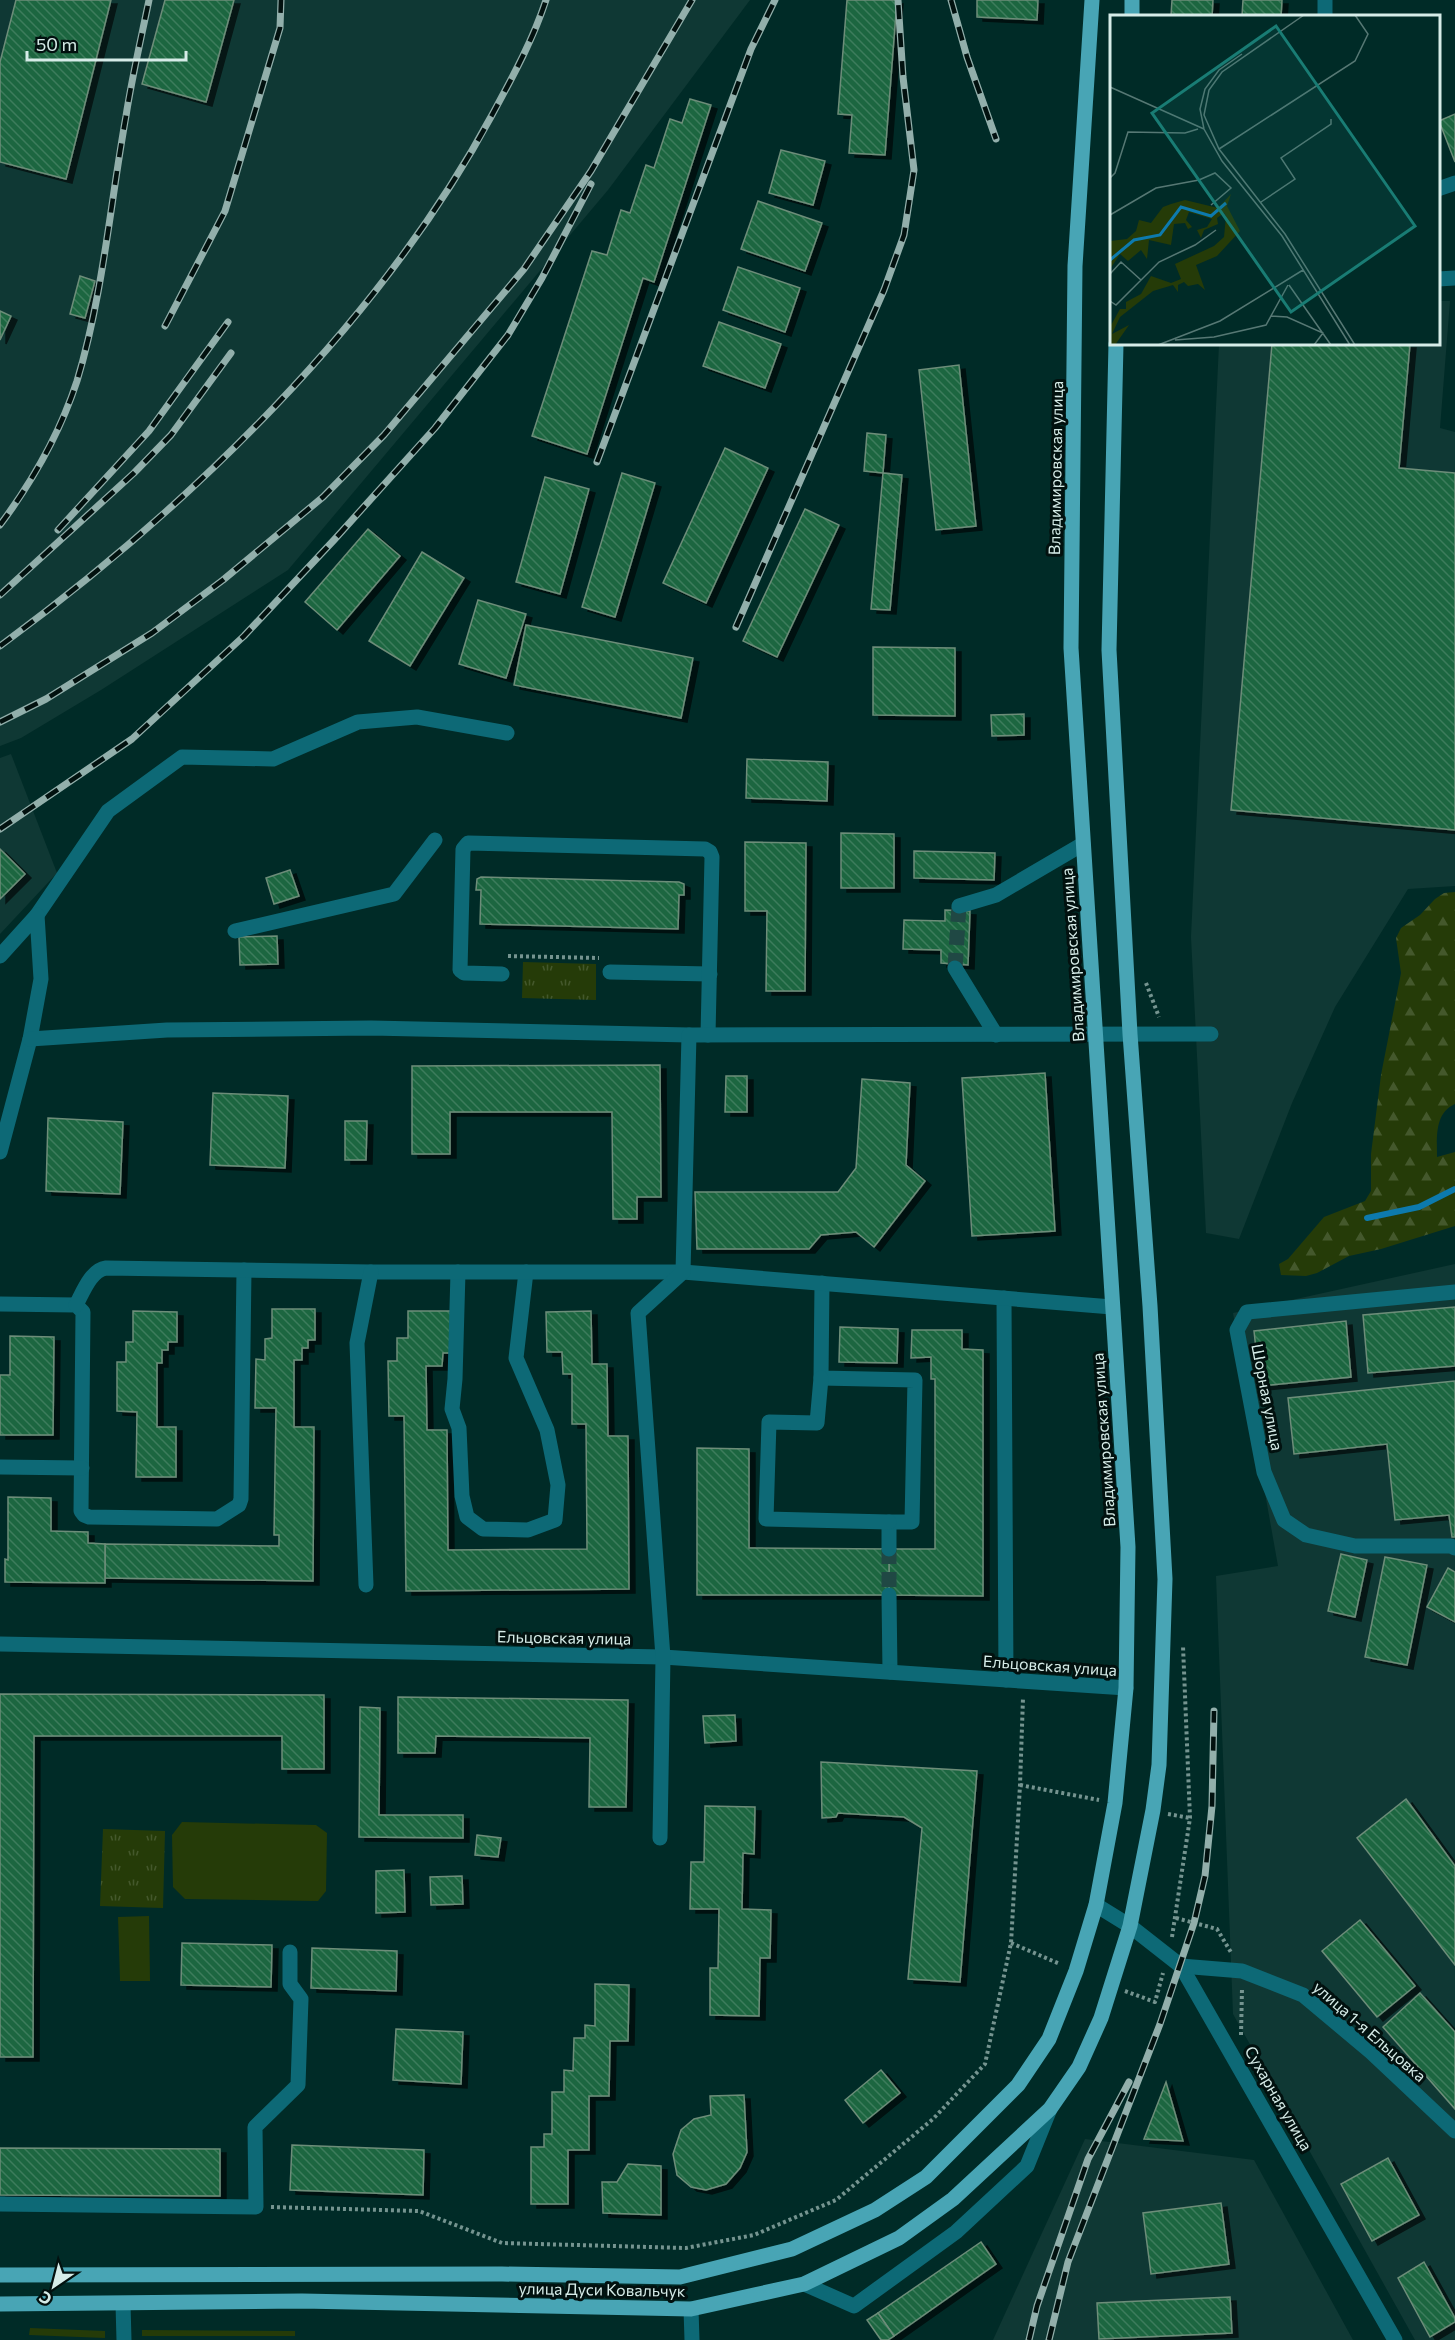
<svg xmlns="http://www.w3.org/2000/svg" width="1455" height="2340" font-family="Commissioner,sans-serif">
<style>
.built{fill:#0f3834}
.grass{fill:#253b08}
.forest{fill:url(#forest-firs)}
.park{fill:url(#park-tufts)}
.lines{fill:none;stroke-linecap:round;stroke-linejoin:round}
.stream{stroke:#0d7aad;stroke-width:6}
.building{fill:url(#building-back-hatch);stroke:#6d8d79;stroke-width:1.5;filter:url(#shadow)}
.minor-tunnel{stroke:#204844;stroke-width:15;stroke-dasharray:15 8;stroke-linecap:butt}
.path{stroke:#759490;stroke-width:4;stroke-dasharray:3 3;stroke-linecap:butt}
.minor{stroke:#0d6976;stroke-width:15}
.major{stroke:#48a5b5;stroke-width:15}
.rail-casing{stroke:#92afab;stroke-width:7}
.rail{stroke:#02110f;stroke-width:4.5;stroke-dasharray:14;stroke-linecap:butt}
.labels{text-anchor:middle;dominant-baseline:central;stroke-width:6;stroke-linejoin:round;paint-order:stroke}
.street-label{font-size:16px;fill:#d6ece8;stroke:#02110f}
.inset-river{fill:none;stroke:#0d7aad;stroke-width:3}
.inset-road{fill:none;stroke:#567874;stroke-width:1.5}
.view{fill:#197c74;fill-opacity:0.15;stroke:#197c74;stroke-width:3}
.inset-edge{fill:none;stroke:#d6ece8;stroke-width:3}
</style>
<defs>
<pattern id="forest-firs" width="22" height="20" patternUnits="userSpaceOnUse" patternTransform="scale(1.5)"><rect width="22" height="20" fill="#253b08"/><path d="M5 1l3.5 6h-7zM16 11l3.5 6h-7z" fill="#44582c"/></pattern>
<pattern id="park-tufts" width="24" height="20" patternUnits="userSpaceOnUse" patternTransform="scale(1.5)"><rect width="24" height="20" fill="#253b08"/><path d="M3 7l-1-3M5 7V3M7 7l1-3M15 17l-1-3M17 17v-4M19 17l1-3" fill="none" stroke="#44582c"/></pattern>
<pattern id="building-back-hatch" width="6" height="6" patternUnits="userSpaceOnUse" patternTransform="scale(1.5)"><rect width="6" height="6" fill="#1c6641"/><path d="M-1 5l2 2M0 0l6 6M5-1l2 2" fill="none" stroke="#3c7c5c"/></pattern>
<filter id="shadow"><feDropShadow dx="6" dy="4" stdDeviation="0" flood-color="#0009"/></filter>
</defs>
<rect width="100%" height="100%" fill="#002b27"/>
<g class="built">
<path d="M0,0H750L608,190L288,570L101,690L21,738L0,746Z"/>
<path d="M1439,301H1450L1440,428L1455,432V886L1408,889L1335,1007L1292,1103L1239,1239L1206,1233L1191,937L1219,344H1438Z"/>
<path d="M11,754L57,873L0,934V758Z"/>
<path d="M1455,1264V2340H1415L1233,2014L1216,1576L1278,1566L1233,1313Z"/>
<path d="M1085,2139L1254,2160L1353,2340H993Z"/>
</g>
<g class="grass">
<path d="M182,1822L316,1825L327,1833L326,1891L318,1901L185,1899L173,1887L172,1835Z"/>
<path d="M149,1916L150,1981H120L118,1917Z"/>
<path d="M30,2328L105,2331V2338L29,2335Z"/>
<path d="M142,2330L295,2331V2336H142Z"/>
</g>
<path class="forest" d="M1455,892V1104C1434,1113 1437,1139 1437,1157L1455,1152V1226L1381,1249L1349,1256L1317,1273L1306,1276L1281,1275L1279,1264L1288,1259L1324,1217L1365,1201L1371,1191V1154L1381,1075L1401,973L1396,938L1401,928L1420,915L1435,899L1444,893Z"/>
<g class="park">
<path d="M523,962L596,964V1000L522,998Z"/>
<path d="M103,1829L165,1831L163,1908L100,1906Z"/>
</g>
<g class="lines">
<path class="stream" d="M1367,1218L1419,1207L1455,1189"/>
</g>
<g class="building">
<path d="M16,0H111L66,179L0,162V62Z"/>
<path d="M165,0H234L206,102L142,84Z"/>
<path d="M847,0H897L885,155L849,153L852,115L838,114Z"/>
<path d="M977,0H1038L1037,20L977,17Z"/>
<path d="M1172,0H1213L1212,16H1171Z"/>
<path d="M1243,0H1282L1281,16H1242Z"/>
<path d="M690,99L711,105L654,282L643,278L587,454L532,436L592,251L607,255L621,210L630,213L646,165L654,168L670,119L682,123Z"/>
<path d="M1455,114V162L1439,121Z"/>
<path d="M781,150L825,161L813,205L769,193Z"/>
<path d="M758,201L822,223L805,271L741,249Z"/>
<path d="M738,267L800,288L785,332L723,310Z"/>
<path d="M80,276L95,281L85,318L70,314Z"/>
<path d="M0,311L11,316L0,340Z"/>
<path d="M719,322L781,344L765,388L703,366Z"/>
<path d="M1272,344H1410L1399,468L1455,473V830L1231,810Z"/>
<path d="M959,365L976,526L936,530L919,370Z"/>
<path d="M867,433L886,435L883,473L864,471Z"/>
<path d="M725,448L768,468L706,603L663,583Z"/>
<path d="M622,473L655,483L615,617L582,607Z"/>
<path d="M883,473L902,475L890,610L871,609Z"/>
<path d="M545,477L589,489L560,594L516,582Z"/>
<path d="M805,509L839,525L777,657L743,641Z"/>
<path d="M368,529L400,556L337,630L305,602Z"/>
<path d="M422,552L464,578L410,666L369,641Z"/>
<path d="M478,600L526,614L506,678L459,664Z"/>
<path d="M526,625L693,658L681,718L514,685Z"/>
<path d="M873,647L955,648V716L873,715Z"/>
<path d="M1024,714V735L992,736L991,715Z"/>
<path d="M747,759L828,762L827,801L746,798Z"/>
<path d="M841,833L894,834V888H841Z"/>
<path d="M745,842L806,843L805,991H766L767,911H745Z"/>
<path d="M0,849L25,874L0,899Z"/>
<path d="M914,851L995,853L994,880L914,878Z"/>
<path d="M290,870L299,896L274,904L266,878Z"/>
<path d="M481,877L679,882L684,884V895H679L678,929L480,924L481,890H476L477,879Z"/>
<path d="M945,910L970,911L968,965L941,963V950L903,949L904,920L945,921Z"/>
<path d="M277,936L278,964L240,965L239,937Z"/>
<path d="M660,1065L661,1197H637V1219H613L612,1112H450V1154H412V1066Z"/>
<path d="M1045,1073L1055,1231L972,1236L962,1078Z"/>
<path d="M726,1076H747V1112H725Z"/>
<path d="M862,1079L910,1083L906,1165L925,1181L874,1247L856,1232L821,1235L809,1249H697L695,1192H838L856,1168Z"/>
<path d="M213,1093L288,1096L285,1168L210,1165Z"/>
<path d="M48,1118L123,1122L120,1194L46,1191Z"/>
<path d="M345,1121H367L366,1160H345Z"/>
<path d="M1455,1307V1366L1368,1373L1363,1315Z"/>
<path d="M272,1309H315V1340H308V1348H302V1360H294V1427H314L313,1581L105,1578V1544L279,1546V1535H274L276,1408H255L256,1359L265,1360V1339L272,1338Z"/>
<path d="M133,1311L177,1312V1342H168V1350H162V1363H157V1427H176V1477H136L137,1412L117,1411V1362H126V1342H133Z"/>
<path d="M408,1311H451L452,1353H443L442,1366H426L427,1430H447L448,1550L587,1549L586,1424H572V1374H563L562,1352H547L546,1312L591,1311L592,1364H607L608,1436H628L629,1589L406,1591L404,1416H389L388,1361H397V1338H408Z"/>
<path d="M1346,1321L1351,1377L1260,1386L1254,1331Z"/>
<path d="M840,1327L898,1329L897,1363L839,1362Z"/>
<path d="M912,1330H962V1349L983,1350V1596L889,1595V1549H935V1379H931V1357L911,1358Z"/>
<path d="M10,1336L54,1337L53,1435H0V1375H10Z"/>
<path d="M1455,1381V1537H1452L1449,1515L1395,1520L1387,1444L1294,1454L1288,1398Z"/>
<path d="M697,1448L749,1449V1548L889,1549V1595H697Z"/>
<path d="M8,1497L51,1498V1531L88,1532V1543L105,1544V1583L5,1582V1559L8,1560Z"/>
<path d="M1341,1554L1367,1560L1355,1617L1328,1611Z"/>
<path d="M1385,1557L1427,1565L1407,1665L1365,1657Z"/>
<path d="M1448,1568L1455,1572V1622L1427,1607Z"/>
<path d="M0,1694L324,1695V1769H282V1736H34L33,2057H0Z"/>
<path d="M398,1697L628,1700L626,1807H589L590,1738L436,1736L435,1753H398Z"/>
<path d="M360,1707L380,1708L379,1815H463V1838L359,1837Z"/>
<path d="M735,1715L736,1741L705,1743L703,1716Z"/>
<path d="M821,1762L977,1771L960,1982L908,1979L922,1828L904,1817L838,1813L836,1817L822,1818Z"/>
<path d="M1406,1799L1455,1866V1965L1357,1838Z"/>
<path d="M705,1806L755,1807L754,1854L743,1853L742,1909L771,1910L770,1958H760L759,2016L710,2015V1968H718L719,1909H690L691,1862H704Z"/>
<path d="M477,1835L501,1838L498,1857L475,1855Z"/>
<path d="M404,1870L405,1912L376,1913V1871Z"/>
<path d="M462,1876L463,1904L431,1905L430,1877Z"/>
<path d="M1360,1920L1415,1986L1377,2017L1322,1951Z"/>
<path d="M182,1943L272,1945L271,1987L181,1985Z"/>
<path d="M312,1948L397,1951L396,1991L311,1988Z"/>
<path d="M595,1984L629,1985L628,2041H610L609,2096H589V2150H568V2204H531V2147H544V2134H552V2092H564V2070L573,2071L574,2038H585V2025L595,2026Z"/>
<path d="M1420,1993L1455,2032V2109L1383,2027Z"/>
<path d="M396,2029L463,2032L461,2084L393,2080Z"/>
<path d="M881,2070L900,2093L863,2123L845,2100Z"/>
<path d="M1166,2082L1183,2141L1144,2139Z"/>
<path d="M744,2095L747,2152L740,2168L726,2184L706,2190L691,2187L677,2175L673,2154L681,2130L694,2119L711,2115L710,2096Z"/>
<path d="M292,2145L424,2150L423,2195L290,2190Z"/>
<path d="M0,2148L220,2149V2196L0,2195Z"/>
<path d="M1388,2158L1419,2215L1372,2241L1341,2184Z"/>
<path d="M628,2164L661,2166V2215L603,2213L602,2182H617Z"/>
<path d="M1221,2203L1229,2264L1151,2274L1143,2213Z"/>
<path d="M981,2242L996,2264L894,2336L878,2313Z"/>
<path d="M1424,2262L1455,2318V2322L1430,2337L1398,2278Z"/>
<path d="M1230,2297L1232,2333L1099,2339L1097,2303Z"/>
<path d="M878,2313L894,2336L888,2340H881L867,2320Z"/>
</g>
<g class="lines">
<g class="minor-tunnel">
<path d="M955,968L959,906"/>
<path d="M889,1549V1595"/>
</g>
<g class="path">
<path d="M508,956L599,958"/>
<path d="M1146,983L1159,1017"/>
<path d="M1020,1785L1099,1800"/>
<path d="M1168,1814L1190,1818"/>
<path d="M1176,1918L1217,1929L1232,1954"/>
<path d="M1172,1937L1190,1818L1183,1646"/>
<path d="M1011,1943L1060,1964"/>
<path d="M1125,1991L1155,2002L1163,1973"/>
<path d="M1241,2035L1242,1989"/>
<path d="M271,2207L419,2211L502,2243L686,2248L754,2235L836,2200L933,2119L985,2064L1011,1943L1020,1785L1023,1698"/>
</g>
<g class="minor">
<path d="M1325,0V16"/>
<path d="M1438,189L1455,183"/>
<path d="M1438,279L1455,278"/>
<path d="M959,906L996,895L1083,844"/>
<path d="M37,915L108,811L182,757L273,759L358,722L417,717L507,733"/>
<path d="M235,931L394,894L435,840"/>
<path d="M0,956L37,915L41,979L30,1039L0,1152"/>
<path d="M955,968L996,1035"/>
<path d="M610,972L710,974"/>
<path d="M502,974L464,973L460,970L463,849L468,843L705,849L710,852L712,857L708,1035"/>
<path d="M30,1039L167,1030L371,1028L689,1035"/>
<path d="M458,1272L455,1379L452,1409L459,1428L462,1496L467,1517L483,1529L528,1530L555,1520L558,1485L547,1430L516,1358L526,1272"/>
<path d="M822,1283L821,1378L915,1380L912,1522H889V1549"/>
<path d="M1455,1292L1247,1312L1237,1330L1264,1472L1284,1520L1306,1535L1355,1546H1451L1455,1548"/>
<path d="M1004,1298L1006,1680"/>
<path d="M0,1304L76,1305L83,1312L81,1511L84,1515L89,1517L217,1519L239,1505L241,1499L244,1270"/>
<path d="M76,1305C83,1292 91,1270 106,1268L371,1272H683L1112,1307"/>
<path d="M821,1378L817,1423L769,1422L766,1519L889,1522"/>
<path d="M0,1467L82,1468"/>
<path d="M366,1585L357,1343L371,1272"/>
<path d="M889,1595L890,1672"/>
<path d="M0,1644L663,1657L1126,1688"/>
<path d="M660,1838L663,1657L638,1313L683,1272L689,1035L1211,1034"/>
<path d="M1096,1905L1130,1926L1181,1966L1395,2340"/>
<path d="M1181,1966L1242,1971L1303,1995L1371,2052L1455,2131"/>
<path d="M0,2204L256,2207L255,2127L298,2085L301,1999L290,1984V1952"/>
<path d="M804,2284L854,2306L956,2232L1027,2166L1050,2109"/>
<path d="M123,2304L124,2340"/>
<path d="M691,2309L692,2340"/>
</g>
<g class="major">
<path d="M1132,16V0"/>
<path d="M0,2275L502,2274L680,2277L792,2249L875,2210L926,2177L1018,2085L1049,2039L1076,1971L1096,1905L1115,1803L1126,1688L1128,1547L1071,648L1075,266L1092,0"/>
<path d="M0,2304L302,2301L691,2309L804,2284L899,2238L953,2199L1050,2109L1079,2067L1101,2018L1130,1926L1153,1810L1159,1765L1165,1579L1150,1306L1130,1034L1109,650L1116,344"/>
</g>
<defs>
<g id="rail">
<path d="M951,0L967,57L996,139"/>
<path d="M165,326L225,211L280,28L281,0"/>
<path d="M597,462L751,49L775,0"/>
<path d="M0,525C32,482 60,433 77,381C103,295 110,205 126,116C132,77 141,39 149,0"/>
<path d="M58,530L149,431L228,322"/>
<path d="M0,595L134,473L171,435L231,353"/>
<path d="M736,627L884,290L904,235L914,170L903,77L898,0"/>
<path d="M0,646C189,507 380,323 492,115C512,78 533,40 546,0"/>
<path d="M0,722L46,699L152,633L223,580L323,497L384,435L524,269L591,171L692,0"/>
<path d="M0,829L132,739L244,636L334,540L435,428L508,335L542,278L591,184"/>
<path d="M1029,2340L1037,2306L1088,2159L1129,2082"/>
<path d="M1049,2340L1068,2262L1160,2024L1194,1923L1205,1876L1212,1806L1214,1711"/>
</g>
</defs>
<use href="#rail" class="rail-casing"/>
<use href="#rail" class="rail"/>
</g>
<g class="labels">
<g class="street-label">
<text transform="translate(1055 468) rotate(-89)">Владимировская улица</text>
<text transform="translate(1072 955) rotate(-94)">Владимировская улица</text>
<text transform="translate(1268 1397) rotate(79)">Шорная улица</text>
<text transform="translate(1103 1440) rotate(-94)">Владимировская улица</text>
<text transform="translate(564 1637) rotate(1)">Ельцовская улица</text>
<text transform="translate(1050 1665) rotate(4)">Ельцовская улица</text>
<text transform="translate(1370 2031) rotate(41)">улица 1-я Ельцовка</text>
<text transform="translate(1279 2098) rotate(60)">Сухарная улица</text>
<text transform="translate(602 2289) rotate(1)">улица Дуси Ковальчук</text>
</g>
</g>
<g transform="translate(1110 15)">
<rect width="330" height="330" fill="#002b27"/>
<path d="M121,179L117,191L130,216L107,241L86,250L95,275L88,269L78,271L74,267L68,270V277L63,270L43,276L10,302L2,319L19,310L5,330H0V312L10,294H16V287L31,279L41,261L61,268L71,264L65,249L104,231L114,222L116,201L114,198L107,203L108,209L94,215L91,223L87,215L97,212L102,204L79,197L76,205L82,212L78,214L75,208L64,209L61,230L39,225L37,244L31,235L18,246L10,239L0,254V226L17,224L26,216L29,205L41,208L53,192L61,189L75,185L108,193Z" fill="#253b08"/>
<path class="inset-river" d="M0,245L24,225L50,220L71,192L101,201L116,188"/>
<path class="inset-road" d="M194,0L112,57L99,75L94,100L109,134L175,219L245,330M132,39L109,55L95,74L90,94L94,114L112,146L172,221L240,330M0,72L94,114M109,134L245,46L258,19L245,0M0,163L5,158L18,117L75,118L88,114M151,187L185,164L171,143L221,109V104M0,200L46,173L89,165L105,158L121,173L101,190M0,259L11,247L31,265M179,270L221,330M0,286L6,290L49,247L85,230L106,215M161,301L177,302L213,318L204,330M65,325L104,322L156,310L178,270M48,330L110,306L193,255"/>
<path class="view" d="M166,11L305,211L181,297L42,98Z"/>
<rect width="330" height="330" class="inset-edge"/>
</g>
<g transform="translate(54 2286) rotate(215)" stroke="#02110f" stroke-width="4.5" paint-order="stroke">
<path d="M0-4.5L10 22L0 15L-10 22Z" fill="#d6ece8"/>
<text y="-9" font-size="16" font-weight="bold" text-anchor="middle" fill="#d6ece8">С</text>
</g>
<path d="M27 51v9h159v-9" fill="none" stroke="#d6ece8" stroke-width="3"/>
<text x="36" y="51" font-size="18" fill="#d6ece8" stroke="#02110f" stroke-width="4.5" paint-order="stroke">50 m</text>
</svg>
